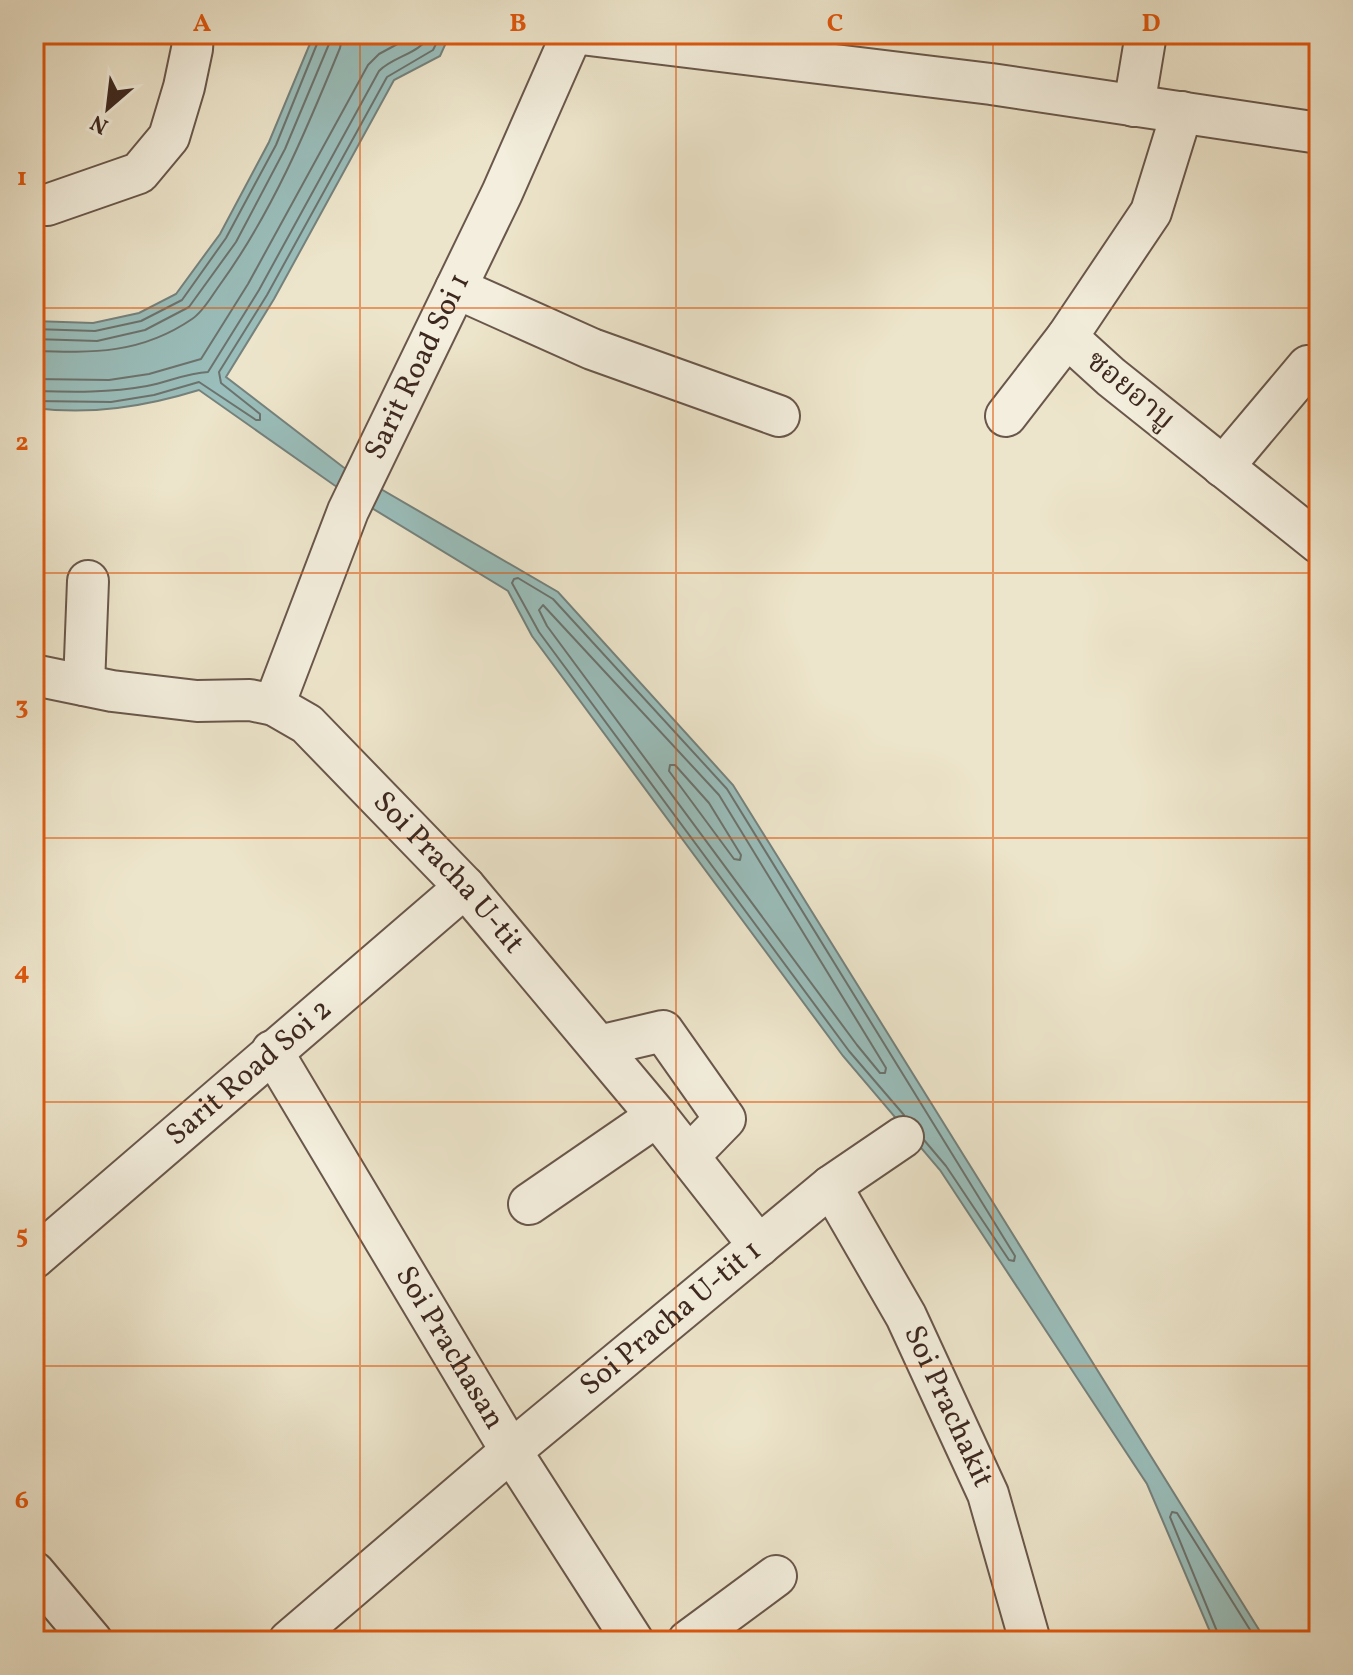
<svg xmlns="http://www.w3.org/2000/svg" width="1353" height="1675" font-family="Vollkorn,'Noto Serif Thai',serif">
<style>
.water{fill:#9abebb;stroke:#75827d;stroke-width:2}
.lines{fill:none;stroke-linecap:round;stroke-linejoin:round}
.shore{stroke:#6c736e;stroke-width:2}
.minor-casing{stroke:#69574b;stroke-width:44}
.minor{stroke:#f3eedd;stroke-width:40}
.grid{fill:none;stroke:#df570d;stroke-width:2;stroke-opacity:0.55}
.labels{text-anchor:middle;dominant-baseline:central;stroke-width:7;stroke-linejoin:round;paint-order:stroke}
.street-label{font-size:30px;fill:#3d2820;stroke:#f3eedd}
.neatline{fill:none;stroke:#df570d;stroke-width:3}
.grid-label{font-size:26px;text-anchor:middle;font-weight:bold;fill:#df570d}
</style>
<rect width="100%" height="100%" fill="#ede5cb"/>
<filter id="stains"><feTurbulence type="fractalNoise" baseFrequency=".0025" numOctaves="4"/><feColorMatrix values="0 0 0 0 .2 0 0 0 0 .09 0 0 0 0 .02 0 0 0 .5 -.17"/></filter>
<radialGradient id="worn" r=".72"><stop offset=".6" stop-color="#630" stop-opacity="0"/><stop offset="1" stop-color="#630" stop-opacity=".3"/></radialGradient>
<path class="water" d="M314,34H450L440,56L394,80L274,299L226,377L343,467L558,592L733,785L1266,1641H1214L1147,1484L940,1170L843,1056L532,636L508,591L334,485L199,390C144,407 91,415 34,408V321L93,323L139,313L176,294L220,234L269,142Z"/>
<g class="lines">
<g class="shore">
<path d="M34,329L95,331L141,321L182,300L226,238L276,145L321,34"/>
<path d="M34,339L97,341L145,330L189,307L236,242L285,149L329,44L331,34"/>
<path d="M34,351C93,353 141,354 192,319C203,312 211,297 219,286C272,213 306,131 340,48L343,34"/>
<path d="M34,379L109,380L149,374L201,359L248,284L368,65L379,54L416,34"/>
<path d="M34,391C73,392 109,393 147,386C168,382 187,373 208,372L259,290L379,71C393,56 421,54 430,34"/>
<path d="M34,401L111,402L154,395L199,382L256,420H260V414L221,383L219,372L267,295L387,77L433,50L441,34"/>
<path d="M543,605L719,795L886,1068L885,1073H880L857,1045L547,626L539,610Z"/>
<path d="M670,765H675L709,803L741,855L740,860L734,859L669,771Z"/>
<path d="M904,1115L849,1051L539,632L512,583L514,579L518,578L553,599L727,789L1015,1256L1014,1261L1009,1260L946,1166L924,1140"/>
<path d="M1221,1641L1170,1517L1172,1512L1177,1513L1257,1641"/>
</g>
<defs>
<g id="minor">
<path d="M581,34L991,84L1319,133"/>
<path d="M1134,106L1146,34"/>
<path d="M1182,112L1151,212L1067,337L1111,377L1319,543"/>
<path d="M34,204L47,205L139,173L169,137L184,87L192,49L193,34"/>
<path d="M456,288L592,349L779,416"/>
<path d="M1006,416L1067,337"/>
<path d="M1223,467L1308,366"/>
<path id="s1" d="M34,675L112,691L197,701L250,700L274,705L307,724L465,887L657,1116L759,1246"/>
<path d="M84,685L88,581"/>
<path id="s2" d="M274,705L348,511L502,193L572,34"/>
<path d="M599,1046L663,1031L725,1119L689,1156"/>
<path id="s3" d="M272,1051L511,1451L633,1641"/>
<path id="s4" d="M831,1186L906,1316L988,1494L1030,1641"/>
<path d="M529,1204L657,1116"/>
<path id="s5" d="M34,1258L465,887"/>
<path d="M34,1572L92,1641"/>
<path id="s6" d="M289,1641L511,1451L831,1186L903,1137"/>
<path d="M688,1641L776,1576"/>
</g>
</defs>
<use href="#minor" class="minor-casing"/>
<use href="#minor" class="minor"/>
</g>
<path class="grid" d="M360,34V1641M676,34V1641M993,34V1641M34,308H1319M34,573H1319M34,838H1319M34,1102H1319M34,1366H1319"/>
<g class="labels">
<g class="street-label">
<text stroke="none"><textPath href="#s2" startOffset="368">Sarit Road Soi 1</textPath></text>
<text transform="translate(1130 391) rotate(40)">ซอยอาบู</text>
<text stroke="none"><textPath href="#s1" startOffset="486">Soi Pracha U-tit</textPath></text>
<text stroke="none"><textPath href="#s5" startOffset="284">Sarit Road Soi 2</textPath></text>
<text stroke="none"><textPath href="#s6" startOffset="500">Soi Pracha U-tit 1</textPath></text>
<text stroke="none"><textPath href="#s3" startOffset="346">Soi Prachasan</textPath></text>
<text stroke="none"><textPath href="#s4" startOffset="250">Soi Prachakit</textPath></text>
</g>
</g>
<rect width="1353" height="1675" fill="none" stroke="#ede5cb" stroke-width="88"/>
<g transform="translate(108 108) rotate(208)" stroke="#f3eedd" stroke-width="6" paint-order="stroke">
<path d="M0-6L14 30L0 20L-14 30Z" fill="#3d2820"/>
<text y="-12" font-size="22" font-weight="bold" text-anchor="middle" fill="#3d2820">N</text>
</g>
<rect x="44" y="44" width="1265" height="1587" class="neatline"/>
<g class="grid-label">
<text x="202" y="31">A</text>
<text x="518" y="31">B</text>
<text x="835" y="31">C</text>
<text x="1151" y="31">D</text>
<text x="22" y="185">1</text>
<text x="22" y="450">2</text>
<text x="22" y="714">3</text>
<text x="22" y="979">4</text>
<text x="22" y="1243">5</text>
<text x="22" y="1508">6</text>
</g>
<rect width="100%" height="100%" filter="url(#stains)"/>
<rect width="100%" height="100%" fill="url(#worn)"/>
</svg>
